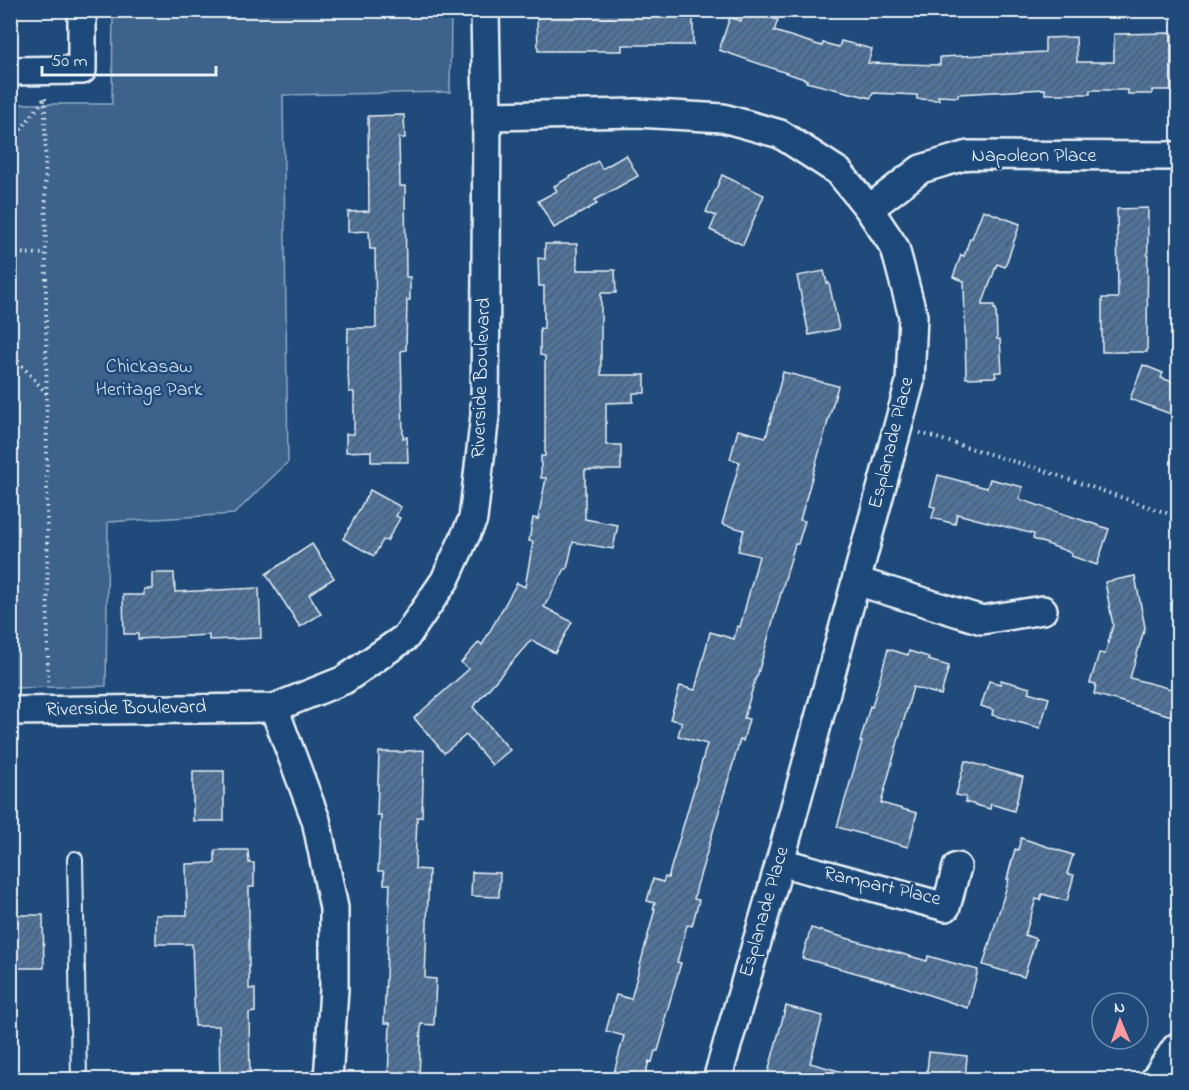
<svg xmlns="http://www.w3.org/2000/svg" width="1189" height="1090" font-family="'Indie Flower',sans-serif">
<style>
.green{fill:#3c628c;stroke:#92aac2;stroke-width:1.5}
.building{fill:url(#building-hatch);stroke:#e8f1f8;stroke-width:1.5}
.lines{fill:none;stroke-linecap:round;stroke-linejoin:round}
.service-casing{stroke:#e8f1f8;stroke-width:18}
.minor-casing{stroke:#e8f1f8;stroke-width:32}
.motorway-casing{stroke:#e8f1f8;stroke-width:38}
.path{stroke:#e8f1f8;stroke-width:4;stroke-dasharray:1.5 4.5;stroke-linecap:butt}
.service{stroke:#1f4a7a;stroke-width:14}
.minor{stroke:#1f4a7a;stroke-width:27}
.motorway{stroke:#1f4a7a;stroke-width:33}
.labels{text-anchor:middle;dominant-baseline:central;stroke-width:5;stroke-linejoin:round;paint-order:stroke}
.street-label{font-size:20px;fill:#e8f1f8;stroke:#1f4a7a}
.park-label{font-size:20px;fill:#d7e3ed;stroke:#1f4a7a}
</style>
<defs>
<pattern id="building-hatch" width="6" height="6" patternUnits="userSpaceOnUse" patternTransform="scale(1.5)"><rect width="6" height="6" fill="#517399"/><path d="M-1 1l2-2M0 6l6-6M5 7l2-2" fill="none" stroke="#4c5e72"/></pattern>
</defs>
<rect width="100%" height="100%" fill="#1f4a7a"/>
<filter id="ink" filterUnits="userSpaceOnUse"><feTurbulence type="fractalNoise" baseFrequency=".0167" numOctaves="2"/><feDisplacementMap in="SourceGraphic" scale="12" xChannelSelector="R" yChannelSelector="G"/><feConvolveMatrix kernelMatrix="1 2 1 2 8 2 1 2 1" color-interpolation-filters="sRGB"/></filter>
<g filter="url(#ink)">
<path class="green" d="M113,11H451L450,92L283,95L288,462L234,514L108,522L106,686L11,688V104H112Z"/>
<g class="building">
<path d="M600,10H622V15H693V45H622V51H538L537,15H600Z"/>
<path d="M745,10L778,20L774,31L822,46L823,43L839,47L841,41L872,49L868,63L940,65V57L1045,52V38L1076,37L1077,62H1114V34L1172,33V90H1152V94H1128V90H1090V94H1045V89L958,94V97L938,96L939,100L917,99V95L873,93L871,98L806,82L807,80L719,50L730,17L741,21Z"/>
<path d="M404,115L405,138H399L400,186H405L406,277H410V300H407L406,350L401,351L403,438L407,437L408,462H371V451L346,452V434H354V392H349L348,371H347L348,328H376L375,249H370L369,231L348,232V212L369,211L368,116Z"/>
<path d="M626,155L638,176L595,200L597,204L554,228L538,201L557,191L554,186L598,161L602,169Z"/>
<path d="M722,175L764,195L743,245L710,230L716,216L706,212Z"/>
<path d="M1148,208L1147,352H1102V298H1118L1117,209Z"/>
<path d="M983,210L1020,224L1005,267L997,264L982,305H994V309H996L997,339H1000L1002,372H995L996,377L966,378L964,281L953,277L961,255L964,256L970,238H972Z"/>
<path d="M545,244H577V270H615L616,293H601V375H645V393H633V402L606,403V445H621V470H585V519L618,525L613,549L573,542L567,569H565L544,607L572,622L555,653L531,640L473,707L510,750L492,765L466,735L444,753L414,718L469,669L461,663L479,642L482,645L517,583L525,587L533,542L529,541L533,518L538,519L546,478H541V456H545V356L540,355V328L544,329V286H539L538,258L545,259Z"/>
<path d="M824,271L827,283H829L839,329L809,335L797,276Z"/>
<path d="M1143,365L1163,373L1161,378L1179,384V417L1130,399Z"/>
<path d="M783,372L838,386L800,520L805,521L798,544H795L757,677H756L744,718L749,719L743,741L740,740L697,886L694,899L699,900L692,926L687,925L677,962L681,963L664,1022L666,1023L658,1051H655L652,1062L649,1061L644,1080H612L624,1036L606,1031L616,995L631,999L655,909H653L655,903L647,901L653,879L663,882L665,877L668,878L707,744L678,736L682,722L670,719L680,686L695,690L710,632L734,639L737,626L740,627L759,556L738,551L744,530L722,524L740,462L730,459L738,430L766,437Z"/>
<path d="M938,475L987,488L990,479L1023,487L1019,499L1109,529L1097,565L1071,556L1072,553L1033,539L1034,534L957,514L955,524L932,518L935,507L930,506Z"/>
<path d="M370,490L401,507L396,516L400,518L387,541L383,540L374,556L343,539Z"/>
<path d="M312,544L334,578L309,594L321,614L300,627L266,574Z"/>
<path d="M152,573H174L175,592L259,588L261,638L209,640V635L138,639V634H124L123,595H144V589H152Z"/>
<path d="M1135,576L1145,627L1130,678L1179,691L1172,716L1094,694L1096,684L1090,683L1099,653L1105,654L1113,625L1105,582Z"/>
<path d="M888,649L908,655L909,651L929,657L928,660L949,666L941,695L913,687L881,803L917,813L908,847L837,827L862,742H860L870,706L872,707Z"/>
<path d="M1001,680L1030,688L1028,692L1049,698L1040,728L992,715L993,710L981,706L989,681L1000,684Z"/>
<path d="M424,750L422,817H417L415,869L429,870L425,978L436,979L434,1025L421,1024L419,1080H388L390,1023H384L390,884H384V874L383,871H378L381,815H377L379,752H405V751Z"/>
<path d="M965,761L1023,777L1014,811L991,804L990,809L965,802L966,797L956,795Z"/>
<rect x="193" y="771" width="31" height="50"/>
<path d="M1021,838L1073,855L1067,874L1074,875L1067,901L1042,894L1040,900L1036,899L1025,935L1036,939L1024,977L983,965L1009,879H1007L1015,849L1018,850Z"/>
<path d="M215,850H248L249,863H254V887H249V989H255V1012L249,1013L250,1080H220L219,1026H195L192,944H156V915H187L186,864L215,863Z"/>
<path d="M472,872L500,873L499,897L471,896Z"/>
<path d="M10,915H43L44,968H10Z"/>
<path d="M811,928L927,961L928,956L978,970L968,1008L896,984L802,958Z"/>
<path d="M786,1006L823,1016L810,1063L850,1074L849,1080H766Z"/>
<path d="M929,1052L967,1056L965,1080H926Z"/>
</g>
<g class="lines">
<defs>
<path id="service" d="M75,859L79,1080"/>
<g id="minor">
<path d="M10,71L82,70V10"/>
<path d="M487,116L637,113L723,118L780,134L839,172L869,209L895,248L913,316L910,382L780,862L717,1080"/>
<path d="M869,209L921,169L968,155L1178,156"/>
<path d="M856,581L982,620L1043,610"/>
<path d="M274,708L316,820L334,908V989L328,1080"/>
<path d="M10,711L274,708L344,680L406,637L445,580L473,519L485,415L487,116L485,10"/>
<path d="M780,862L946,907L957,867"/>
</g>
<path id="motorway" d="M1158,1080L1178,1050"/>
</defs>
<use href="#service" class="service-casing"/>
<use href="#minor" class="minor-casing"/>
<use href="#motorway" class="motorway-casing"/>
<g class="path">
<path d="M45,98L48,681"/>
<path d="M10,144L45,98"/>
<path d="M10,253L46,254"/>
<path d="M10,352L47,394"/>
<path d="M920,433L1039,469L1178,517"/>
</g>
<use href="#service" class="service"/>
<use href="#minor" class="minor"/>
<use href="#motorway" class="motorway"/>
</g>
</g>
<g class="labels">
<g class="street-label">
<text x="1034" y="156">Napoleon Place</text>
<text transform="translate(482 378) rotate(-88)">Riverside Boulevard</text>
<text transform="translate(892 443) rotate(-76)">Esplanade Place</text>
<text transform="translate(126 709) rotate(-1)">Riverside Boulevard</text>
<text transform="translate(882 887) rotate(13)">Rampart Place</text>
<text transform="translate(765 912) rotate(-74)">Esplanade Place</text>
</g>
<g class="park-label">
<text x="149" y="367">Chickasaw<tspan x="149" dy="23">Heritage Park</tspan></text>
</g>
</g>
<rect width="1189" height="1090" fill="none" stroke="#1f4a7a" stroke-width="36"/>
<rect x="18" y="18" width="1153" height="1054" fill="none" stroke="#e8f1f8" stroke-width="2" filter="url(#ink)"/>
<g transform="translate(1120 1021) rotate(358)"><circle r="28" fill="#1f4a7a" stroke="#6f8dac" stroke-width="1.5"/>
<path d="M0-4.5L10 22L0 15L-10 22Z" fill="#ff9aa2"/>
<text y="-9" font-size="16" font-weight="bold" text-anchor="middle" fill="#e8f1f8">N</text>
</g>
<path d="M42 66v9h174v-9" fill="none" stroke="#e8f1f8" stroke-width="3"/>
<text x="51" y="66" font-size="18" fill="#e8f1f8" stroke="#1f4a7a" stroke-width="4.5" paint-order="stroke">50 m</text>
</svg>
